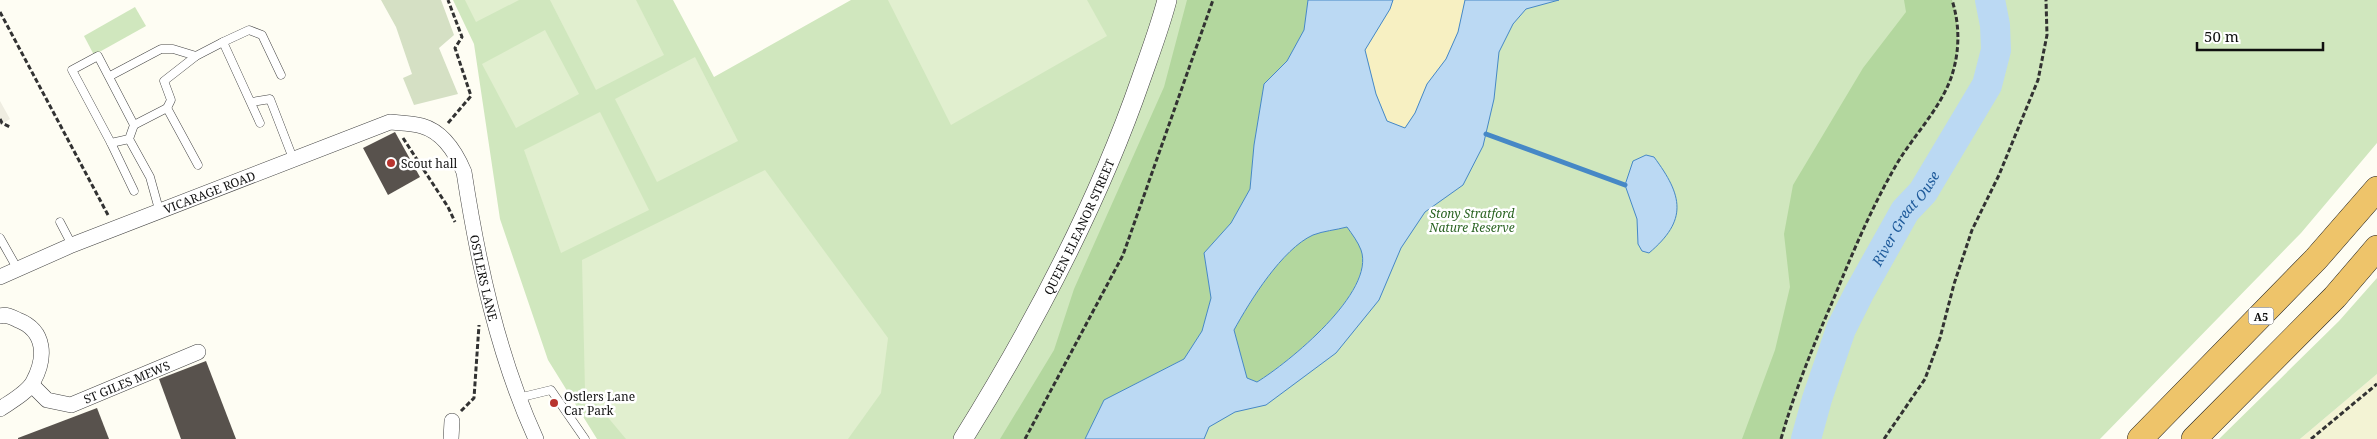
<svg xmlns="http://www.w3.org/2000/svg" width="2377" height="439" font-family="'Noto Serif',serif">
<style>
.farmland{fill:#f3f3d4}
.green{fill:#d0e7be}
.forest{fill:#b3d79e}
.sand{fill:#f7f0c2}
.cemetery{fill:#d5e0c4}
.pitch{fill:#e1efcf}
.plaza{fill:#efede1}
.water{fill:#bbd9f3;stroke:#4688c6;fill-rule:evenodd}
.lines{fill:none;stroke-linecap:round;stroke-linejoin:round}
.stream{stroke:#4688c6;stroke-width:5}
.river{stroke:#bbd9f3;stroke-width:30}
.building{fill:#58524d}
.service-casing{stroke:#434343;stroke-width:9}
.minor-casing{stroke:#434343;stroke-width:16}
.tertiary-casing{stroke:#434343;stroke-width:20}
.trunk-casing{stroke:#212121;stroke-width:26}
.path{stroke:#323232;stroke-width:3;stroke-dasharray:5 2.5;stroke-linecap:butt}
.service{stroke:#fff;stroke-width:8}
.minor{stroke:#fff;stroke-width:15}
.tertiary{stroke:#fff;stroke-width:19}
.trunk{stroke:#eec46a;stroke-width:25}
.poi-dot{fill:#b8342f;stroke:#fff;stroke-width:2}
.labels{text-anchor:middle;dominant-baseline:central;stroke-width:5;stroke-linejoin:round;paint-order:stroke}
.shield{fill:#fff;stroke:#585858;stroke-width:1}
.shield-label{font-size:11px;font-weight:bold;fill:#101010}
.poi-label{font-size:12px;fill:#101010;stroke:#fff;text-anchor:start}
.street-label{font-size:12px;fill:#101010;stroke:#fff}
.park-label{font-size:12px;font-style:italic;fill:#2b6423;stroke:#fff}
.water-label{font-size:14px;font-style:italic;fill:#1f5b9b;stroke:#fff}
</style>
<rect width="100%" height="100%" fill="#fefdf3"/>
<path class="farmland" d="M2377,374V439H2300Z"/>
<g class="green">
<path d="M453,0H673L714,77L851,0H2377V143L2301,233L2100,439H597L548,360L500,219L474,44Z"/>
<path d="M135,7L146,26L94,55L84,36Z"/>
<path d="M2377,278V374L2300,439H2219L2339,321Z"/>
</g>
<g class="forest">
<path d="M1187,0H1308L1304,30L1287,61L1264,84L1254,145L1250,189L1231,223L1204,253L1211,298L1202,331L1184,359L1104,400L1085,439H1000L1054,350L1074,289L1164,87Z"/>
<path d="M1904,0H1952C1960,25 1960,52 1951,78C1939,111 1912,137 1895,167C1871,209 1852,254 1834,298C1814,344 1795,390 1781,439H1742L1775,350L1790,287L1784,234L1793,185L1863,68L1906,12Z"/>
<path d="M1347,227C1352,234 1359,243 1361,250C1374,294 1289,362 1257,382L1247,378L1234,330C1250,302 1283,248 1313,235C1323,231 1337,230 1347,227Z"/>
</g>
<path class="sand" d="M1393,0H1465L1458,32L1446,59L1427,84L1415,113L1405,128L1387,121L1376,94L1365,50L1390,9Z"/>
<path class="cemetery" d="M381,0H441L454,35L439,48L458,94L414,105L403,78L412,74L396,27Z"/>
<g class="pitch">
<path d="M465,0H519L476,22Z"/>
<path d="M550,0H636L664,55L596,90Z"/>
<path d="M888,0H1087L1107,36L951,125Z"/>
<path d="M545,30L579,94L516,128L482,64Z"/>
<path d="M695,57L738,141L657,182L615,99Z"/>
<path d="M600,112L649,210L561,253L524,150Z"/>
<path d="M765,170L888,338L881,393L848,439H626L585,390L582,260Z"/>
</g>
<path class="plaza" d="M0,101L10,119L0,125Z"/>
<g class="water">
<path d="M1308,0H1393L1390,9L1365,50L1376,94L1387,121L1405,128L1415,113L1427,84L1446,59L1458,32L1465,0H1559L1526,9L1513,24L1499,52L1494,99L1483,146L1463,185L1425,212L1401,248L1379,300L1336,353L1266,405L1235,412L1209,427L1204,439H1085L1104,400L1184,359L1202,331L1211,298L1204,253L1231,223L1250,189L1254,145L1264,84L1287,61L1304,30ZM1347,227C1352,234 1358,242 1361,250C1376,292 1288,363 1257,382L1247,378L1234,330C1250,301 1282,249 1313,235C1323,231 1336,230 1347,227Z"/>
<path d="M1646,155L1654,157C1683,196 1688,220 1649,253L1642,251L1638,244L1637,219L1625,185L1633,161Z"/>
</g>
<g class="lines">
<path class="stream" d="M1486,134L1625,185"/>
<path class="river" id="s1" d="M1806,439L1817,399L1841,329L1859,293L1905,211L1923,192L1987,85L1996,50L1995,25L1990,0"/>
</g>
<g class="building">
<path d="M395,132L420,177L388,195L363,148Z"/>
<path d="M206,361L236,439H181L159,379Z"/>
<path d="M97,408L109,439H18V438Z"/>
</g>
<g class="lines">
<defs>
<g id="service">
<path d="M223,42L249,30L262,35L281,75"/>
<path d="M196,56L223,42L260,123"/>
<path d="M110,76L161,49H173L196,56L164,81L171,100L167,108"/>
<path d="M252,102L270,99L294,161"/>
<path d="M134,125L167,108L198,165"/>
<path d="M129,139L111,143L72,70L98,56L134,125L129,139L150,177L160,213"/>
<path d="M111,143L134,191"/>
<path d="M60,222L72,245"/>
<path d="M0,238L17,268"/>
<path d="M518,398L551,390L585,439"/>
</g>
<g id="minor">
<path id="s2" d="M0,277L72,245L390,122C400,123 412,123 422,126C443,132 456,153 464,172C478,263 498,356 536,439"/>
<path d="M0,316C7,314 12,317 18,320C46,331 46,358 33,382C27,393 10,402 0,409"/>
<path id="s3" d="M32,385L47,400L71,405L198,352"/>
<path d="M451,439L452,421"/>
</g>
<g id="tertiary">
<path id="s4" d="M963,439C1034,325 1097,206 1141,79C1150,53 1160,27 1167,0"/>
</g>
<g id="trunk">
<path d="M2140,439L2316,259L2377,189"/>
<path d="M2194,439L2335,297L2377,248"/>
</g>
</defs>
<use href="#service" class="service-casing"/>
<use href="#minor" class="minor-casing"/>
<use href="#tertiary" class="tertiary-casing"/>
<use href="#trunk" class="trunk-casing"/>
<g class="path">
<path d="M0,12L108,215"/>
<path d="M0,119L2,123L10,127"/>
<path d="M448,123L471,96L455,48L462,37L448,0"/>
<path d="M403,138L448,207L455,222"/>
<path d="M461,411L474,398L479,325"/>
<path d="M1025,439L1123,255L1213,0"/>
<path d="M1781,439C1795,390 1814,344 1834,298C1852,254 1871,209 1895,167C1912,137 1939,111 1951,78C1960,52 1960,25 1952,0"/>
<path d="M1884,439L1925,379L1940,338L1954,284L1972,230L1999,175L2038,80L2047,35L2046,0"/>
<path d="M2311,439L2377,384"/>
</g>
<use href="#service" class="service"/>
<use href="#minor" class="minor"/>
<use href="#tertiary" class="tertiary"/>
<use href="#trunk" class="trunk"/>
</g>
<g class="poi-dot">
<circle cx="391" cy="163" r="5"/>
<circle cx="554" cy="403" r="5"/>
</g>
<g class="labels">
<rect class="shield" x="2248.5" y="307.5" width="25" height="17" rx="4"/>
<g class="shield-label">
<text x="2261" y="316">A5</text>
</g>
<g class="poi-label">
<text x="401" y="163">Scout hall</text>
<text x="564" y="396">Ostlers Lane<tspan x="564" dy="14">Car Park</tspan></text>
</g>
<g class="street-label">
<text stroke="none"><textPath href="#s2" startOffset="226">VICARAGE ROAD</textPath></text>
<text stroke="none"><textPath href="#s4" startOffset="242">QUEEN ELEANOR STREET</textPath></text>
<text stroke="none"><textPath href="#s2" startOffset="624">OSTLERS LANE</textPath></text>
<text stroke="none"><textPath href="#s3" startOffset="106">ST GILES MEWS</textPath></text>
</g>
<g class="park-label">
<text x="1472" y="213">Stony Stratford<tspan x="1472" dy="14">Nature Reserve</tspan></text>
</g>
<g class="water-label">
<text stroke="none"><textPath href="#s1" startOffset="244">River Great Ouse</textPath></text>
</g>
</g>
<path d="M2197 42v8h126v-8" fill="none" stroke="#101010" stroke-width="2.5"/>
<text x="2204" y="42" font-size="15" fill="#101010" stroke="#ffffff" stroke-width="4" paint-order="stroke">50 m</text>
</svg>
